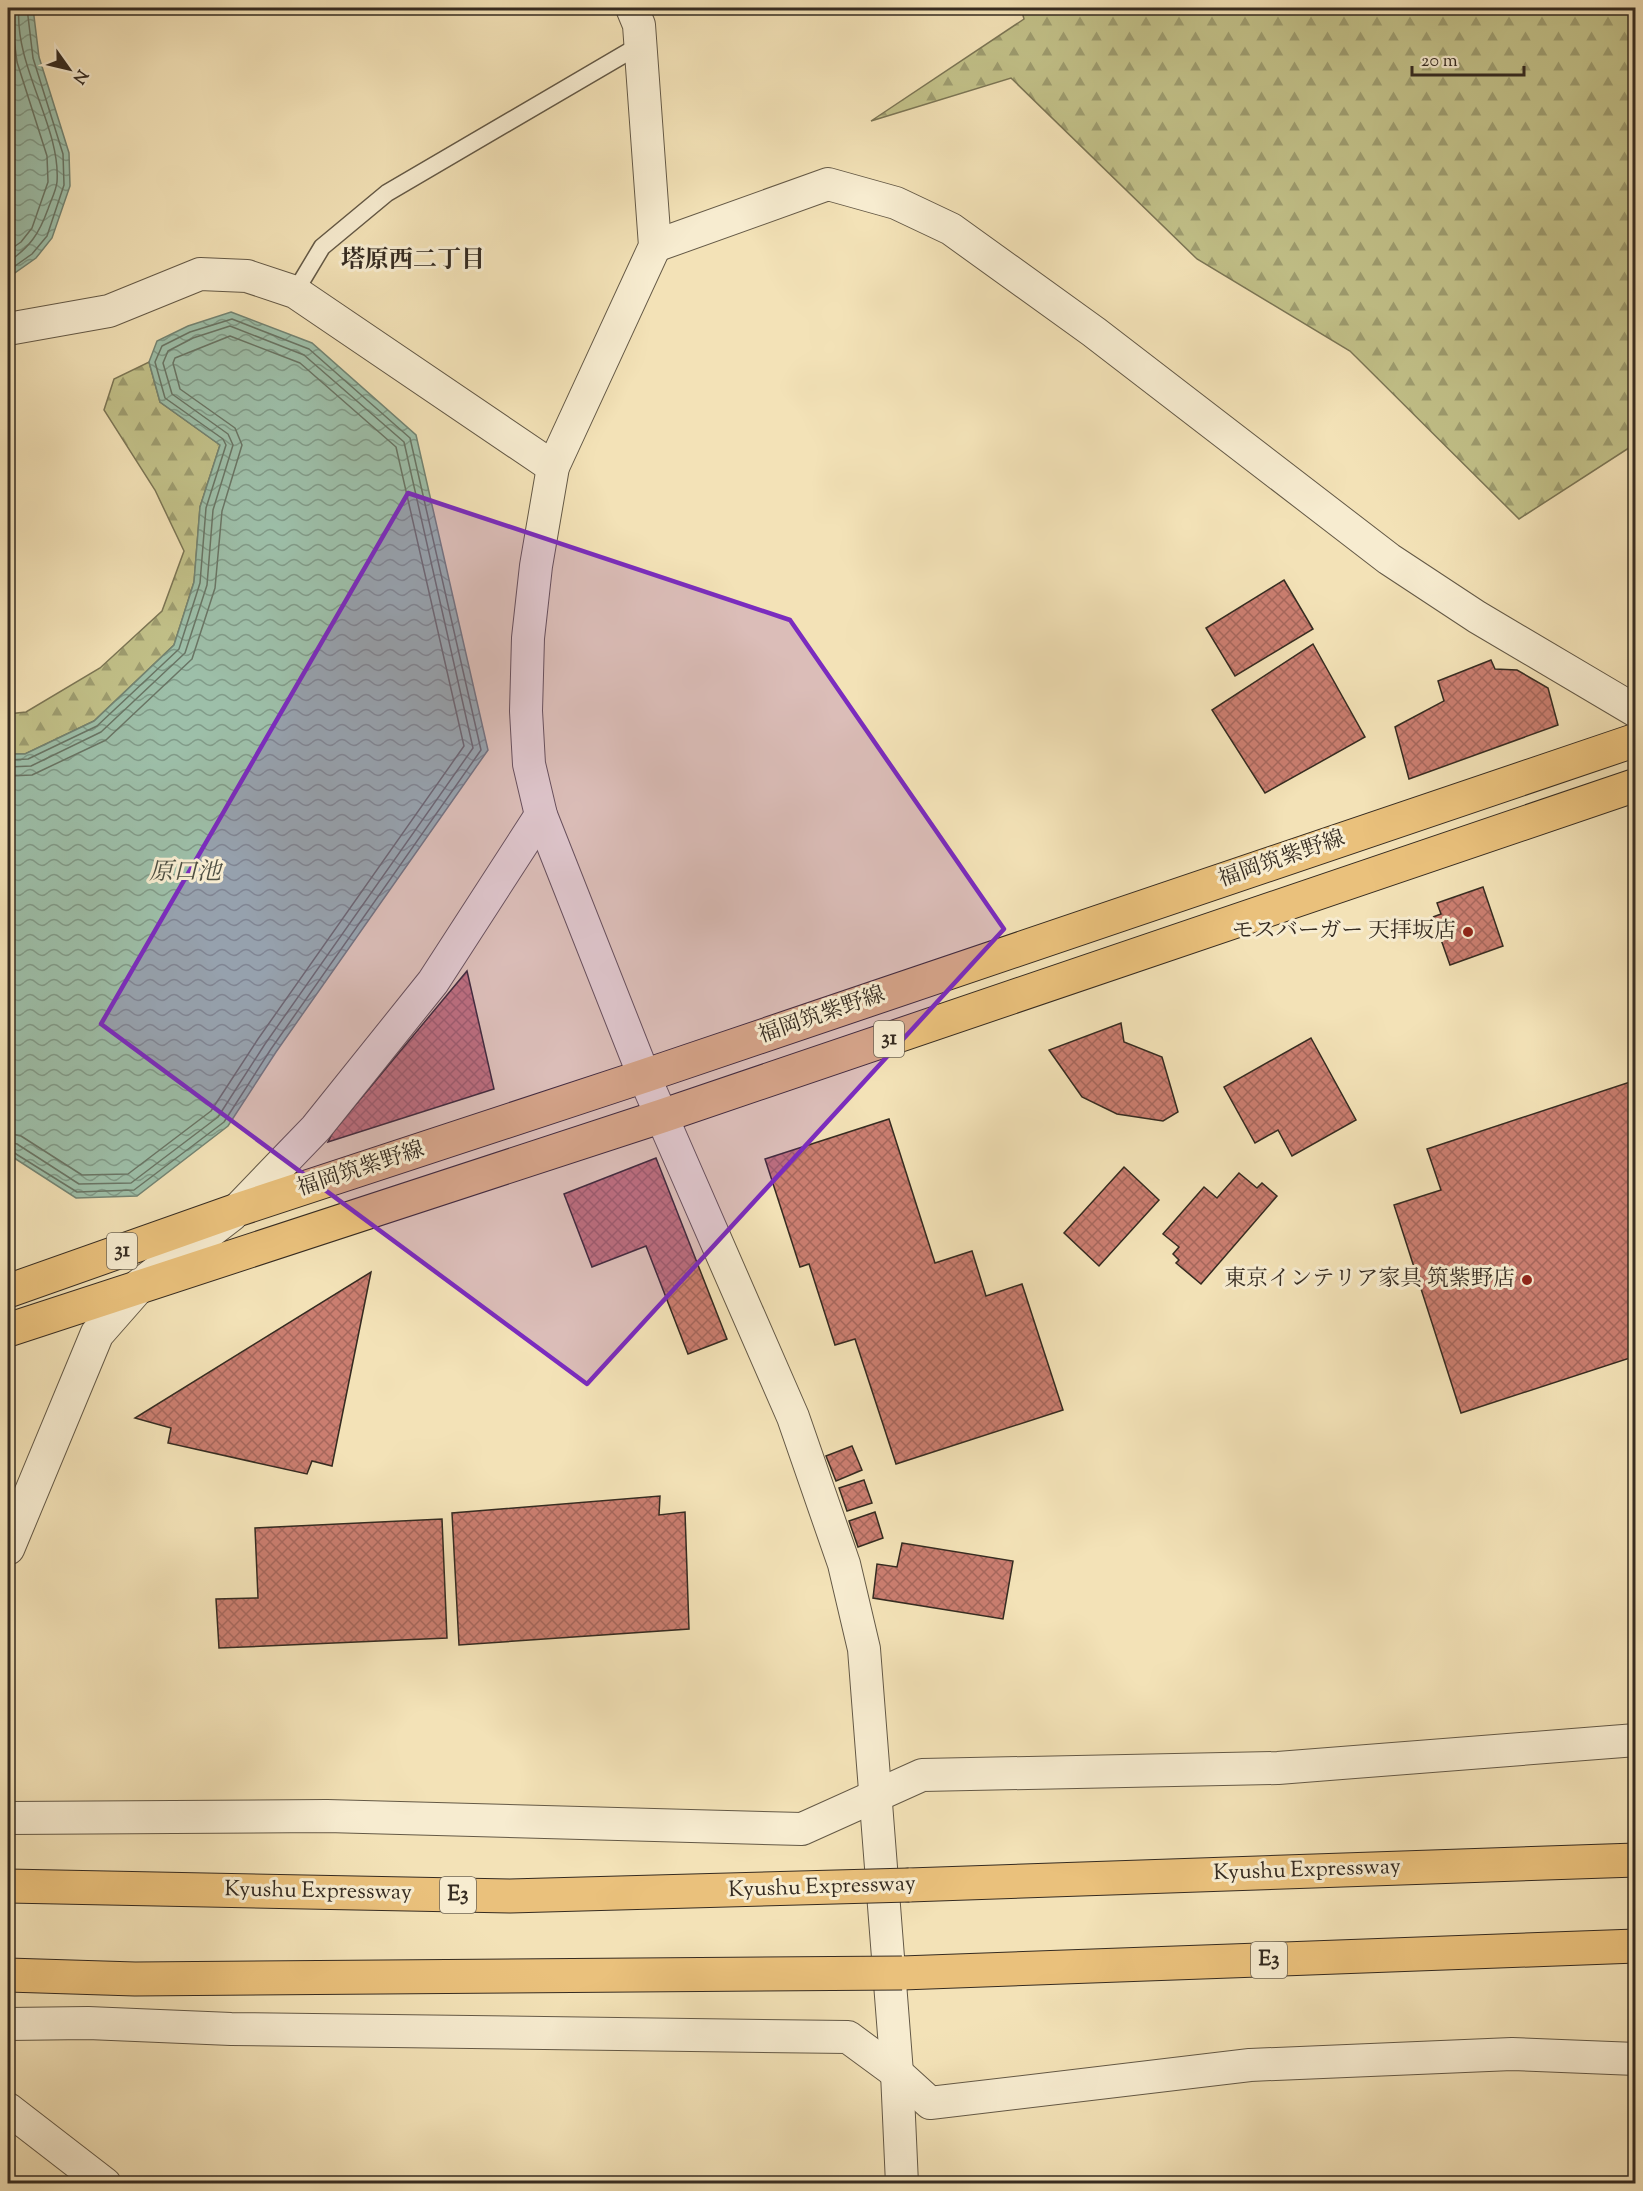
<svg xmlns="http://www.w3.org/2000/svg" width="1643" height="2191" font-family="'Sorts Mill Goudy','Noto Serif JP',serif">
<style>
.forest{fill:url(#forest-firs);stroke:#7c7655;stroke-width:1.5}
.water{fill:url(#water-waves);stroke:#738473;stroke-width:1.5}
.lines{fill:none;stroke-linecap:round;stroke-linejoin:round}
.shore{stroke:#697565;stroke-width:1.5}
.building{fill:url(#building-cross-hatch);stroke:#352b21;stroke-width:1.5}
.service-casing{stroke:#645946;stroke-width:19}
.minor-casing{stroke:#645946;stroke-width:34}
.tertiary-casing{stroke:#645946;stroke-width:35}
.primary-casing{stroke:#352b21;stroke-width:35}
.motorway-casing{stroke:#352b21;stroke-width:35}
.service{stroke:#f7ecd0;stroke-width:16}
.minor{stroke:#f7ecd0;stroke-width:32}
.tertiary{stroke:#f7ecd0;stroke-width:33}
.primary{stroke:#eac17c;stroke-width:33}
.motorway{stroke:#eac17c;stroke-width:33}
.motorway-bridge-casing{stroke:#352b21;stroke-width:35;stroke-linecap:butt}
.motorway-bridge{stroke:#eac17c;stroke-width:33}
.marked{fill:#7b2cbf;fill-opacity:0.2;stroke:#7b2cbf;stroke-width:4.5;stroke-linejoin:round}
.poi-dot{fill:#8f2418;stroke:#f7ecd0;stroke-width:2}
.labels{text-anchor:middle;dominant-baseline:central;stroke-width:6;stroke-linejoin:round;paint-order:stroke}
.shield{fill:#f7ecd0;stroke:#6f6556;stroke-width:1.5}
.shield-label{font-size:21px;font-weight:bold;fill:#352b21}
.street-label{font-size:22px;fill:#352b21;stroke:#f7ecd0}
.poi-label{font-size:22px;fill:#352b21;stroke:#f7ecd0;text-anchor:end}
.neighbourhood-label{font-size:24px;font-weight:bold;fill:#352b21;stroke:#f7ecd0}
.water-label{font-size:24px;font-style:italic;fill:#4f5043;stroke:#f7ecd0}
</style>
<defs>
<pattern id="forest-firs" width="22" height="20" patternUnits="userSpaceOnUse" patternTransform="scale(1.5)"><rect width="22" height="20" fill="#c2c189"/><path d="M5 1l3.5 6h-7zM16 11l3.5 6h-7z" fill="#9e9d70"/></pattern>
<pattern id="water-waves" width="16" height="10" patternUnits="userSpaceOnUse" patternTransform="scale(1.5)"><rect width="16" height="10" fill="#9dbfa9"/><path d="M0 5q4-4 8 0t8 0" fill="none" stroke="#819b89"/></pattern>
<pattern id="building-cross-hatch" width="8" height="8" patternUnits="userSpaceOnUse" patternTransform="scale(1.5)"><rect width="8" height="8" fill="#cb7e70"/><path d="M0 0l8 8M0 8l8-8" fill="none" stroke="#a6675c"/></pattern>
</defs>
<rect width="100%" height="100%" fill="#f3e2b7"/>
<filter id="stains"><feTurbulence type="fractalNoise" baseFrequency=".00333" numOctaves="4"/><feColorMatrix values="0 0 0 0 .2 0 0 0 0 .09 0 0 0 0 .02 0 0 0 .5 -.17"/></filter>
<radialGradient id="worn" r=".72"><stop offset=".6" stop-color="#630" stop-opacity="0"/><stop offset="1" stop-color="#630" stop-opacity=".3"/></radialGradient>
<g class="forest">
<path d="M1021,8H1635V444L1519,519L1350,351L1197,259L1011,78L871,121L1024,19Z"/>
<path d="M149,362L160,402L220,445L200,507L194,582L174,645L94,721L25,754H8V714L26,712L100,668L162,611L184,551L155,490L104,410L114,379Z"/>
</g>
<g class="water">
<path d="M8,8H33L39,57L69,153L70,186L52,238L36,258L9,277Z"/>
<path d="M231,312L312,343L416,435L488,750L276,1052L228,1126L137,1196L76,1198L8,1154V754H25L94,721L174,645L194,582L200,507L220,445L160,402L149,362L157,341L188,326Z"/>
</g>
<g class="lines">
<g class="shore">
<path d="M8,251L21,242L32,228L48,182L47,156L17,62L10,8"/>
<path d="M8,262C30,247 39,234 48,209C51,200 56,191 57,182C61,127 14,66 19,8"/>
<path d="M8,271L32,254L47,236L64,185L63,154L33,58L27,8"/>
<path d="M8,760L28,759L97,726L179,649L200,583L206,508L226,445L223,439L165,398L155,362L162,346L190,332L232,319L309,349L410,438L481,750L271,1049L224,1122L134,1190L77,1192L8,1149"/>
<path d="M8,767L31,766L101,732L185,653L207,585L213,510L233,445L228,434L172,394L163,363L168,351L193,338L230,326L304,355L404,442L473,748L265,1044L218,1117L131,1183L79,1184L17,1144L8,1142"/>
<path d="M8,776L32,775L106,740L192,659L215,588L222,511L242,445L235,428L180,389L173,363L175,358L230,336L300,363L396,447L464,746L258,1039L211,1111L128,1174L82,1175L21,1136L8,1133"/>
</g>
</g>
<g class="building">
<path d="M1284,580L1313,629L1235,676L1206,628Z"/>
<path d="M1313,644L1365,737L1265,793L1212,710Z"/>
<path d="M1491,660L1495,669L1517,670L1548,688L1558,725L1409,779L1395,727L1444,701L1438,681Z"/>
<path d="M1483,887L1503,946L1450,965L1433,917L1441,914L1437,903Z"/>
<path d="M467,971L494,1089L328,1142L333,1132Z"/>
<path d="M1121,1023L1124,1042L1162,1057L1178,1112L1163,1121L1117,1114L1082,1097L1049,1050Z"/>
<path d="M1311,1038L1356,1120L1292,1156L1278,1130L1255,1143L1224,1087Z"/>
<path d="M1636,1080V1356L1461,1413L1394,1205L1441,1190L1427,1149Z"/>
<path d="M889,1119L935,1263L972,1251L986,1296L1022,1284L1063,1410L896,1464L855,1339L835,1345L809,1264L800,1267L765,1159Z"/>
<path d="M656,1158L727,1339L688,1354L646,1246L592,1267L564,1194Z"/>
<path d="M1124,1167L1159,1200L1099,1266L1064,1233Z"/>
<path d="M1239,1173L1257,1188L1262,1183L1277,1196L1201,1284L1176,1263L1179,1260L1173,1254L1179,1247L1163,1234L1204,1187L1217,1198Z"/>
<path d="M371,1272L332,1466L312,1461L307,1474L168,1443L171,1428L135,1418Z"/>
<path d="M852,1446L862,1470L836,1481L826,1456Z"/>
<path d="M864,1480L872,1503L847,1511L839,1488Z"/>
<path d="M660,1496L659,1515L685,1512L689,1629L459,1645L452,1513Z"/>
<path d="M875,1512L883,1538L858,1547L849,1521Z"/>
<path d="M442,1519L447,1638L219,1648L216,1599L258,1598L255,1528Z"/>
<path d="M902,1543L1013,1561L1003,1619L873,1598L877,1564L897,1567Z"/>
</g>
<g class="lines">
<defs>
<path id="service" d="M295,292L322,247L387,193L640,45"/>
<g id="minor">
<path d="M632,8L639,25L655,246L553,467L536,566L528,638L526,711L529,764L541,815L644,1076L793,1417L844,1564L864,1649L897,2073L902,2184"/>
<path d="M655,246L828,184L896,203L951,229L1094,332L1389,559L1477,617L1636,711"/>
<path d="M8,329L109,311L200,274L247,276L295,292L553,467"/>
<path d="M237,1210L316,1128L433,982L541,815"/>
<path d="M8,1818L327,1816L802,1829L922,1775L1278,1768L1636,1740"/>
<path d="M8,2024L88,2023L231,2029L848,2037L897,2073L930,2103L1250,2065L1512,2054L1636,2059"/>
<path d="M8,2109L105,2184"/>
</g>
<path id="tertiary" d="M8,1548L97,1334L140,1285L231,1215"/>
<g id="primary">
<path d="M8,1291L237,1210L644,1076L1636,740"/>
<path d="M8,1330L662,1116L1636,785"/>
</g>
<g id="motorway">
<path d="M909,1885L1636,1860"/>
<path d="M902,1973L1636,1946"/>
</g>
</defs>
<use href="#service" class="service-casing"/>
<use href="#minor" class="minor-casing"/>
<use href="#tertiary" class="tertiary-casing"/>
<use href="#primary" class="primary-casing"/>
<use href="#motorway" class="motorway-casing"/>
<use href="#service" class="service"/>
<use href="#minor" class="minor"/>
<use href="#tertiary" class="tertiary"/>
<use href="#primary" class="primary"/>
<use href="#motorway" class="motorway"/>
<defs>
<g id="motorway-bridge">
<path d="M8,1886L510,1896L909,1885"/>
<path d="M8,1975L135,1979L902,1973"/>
</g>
</defs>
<use href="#motorway-bridge" class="motorway-bridge-casing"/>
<use href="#motorway-bridge" class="motorway-bridge"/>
</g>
<path class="marked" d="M408,493L790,620L1004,929L587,1384L101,1024Z"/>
<g class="poi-dot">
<circle cx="1468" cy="932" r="6"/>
<circle cx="1527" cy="1280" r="6"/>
</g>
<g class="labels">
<g class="shield">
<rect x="874" y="1021" width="30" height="36" rx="4.5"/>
<rect x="107" y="1233" width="30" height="36" rx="4.5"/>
<rect x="440" y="1877" width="36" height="36" rx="4.5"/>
<rect x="1251" y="1942" width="36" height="36" rx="4.5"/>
</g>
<g class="shield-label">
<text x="889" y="1039">31</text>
<text x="122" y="1251">31</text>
<text x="458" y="1895">E3</text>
<text x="1269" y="1960">E3</text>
</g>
<g class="street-label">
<text transform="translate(1282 860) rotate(-19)">福岡筑紫野線</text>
<text transform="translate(822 1016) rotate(-19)">福岡筑紫野線</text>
<text transform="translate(361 1170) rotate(-18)">福岡筑紫野線</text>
<text transform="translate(1307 1871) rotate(-2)">Kyushu Expressway</text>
<text transform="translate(822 1888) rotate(-2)">Kyushu Expressway</text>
<text transform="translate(318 1892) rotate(1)">Kyushu Expressway</text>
</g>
<g class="poi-label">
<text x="1456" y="932">モスバーガー 天拝坂店</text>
<text x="1515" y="1280">東京インテリア家具 筑紫野店</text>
</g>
<g class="neighbourhood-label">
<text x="413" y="261">塔原西二丁目</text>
</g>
<g class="water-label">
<text x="185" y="873">原口池</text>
</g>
</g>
<rect width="1643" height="2191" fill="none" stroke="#f3e2b7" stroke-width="30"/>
<rect x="9" y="9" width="1625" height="2173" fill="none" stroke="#352b21" stroke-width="3"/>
<rect x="15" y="15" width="1613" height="2161" fill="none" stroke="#352b21" stroke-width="1.5"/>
<g transform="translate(69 69) rotate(124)" stroke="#f7ecd0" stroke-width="4.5" paint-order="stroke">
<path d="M0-4.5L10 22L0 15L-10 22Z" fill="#352b21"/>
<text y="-9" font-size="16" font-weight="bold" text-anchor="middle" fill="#352b21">N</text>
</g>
<path d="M1412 66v9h112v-9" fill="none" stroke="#352b21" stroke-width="3"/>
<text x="1421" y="66" font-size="18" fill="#352b21" stroke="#f7ecd0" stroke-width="4.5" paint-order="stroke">20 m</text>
<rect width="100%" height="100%" filter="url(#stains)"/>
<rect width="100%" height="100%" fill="url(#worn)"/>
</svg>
